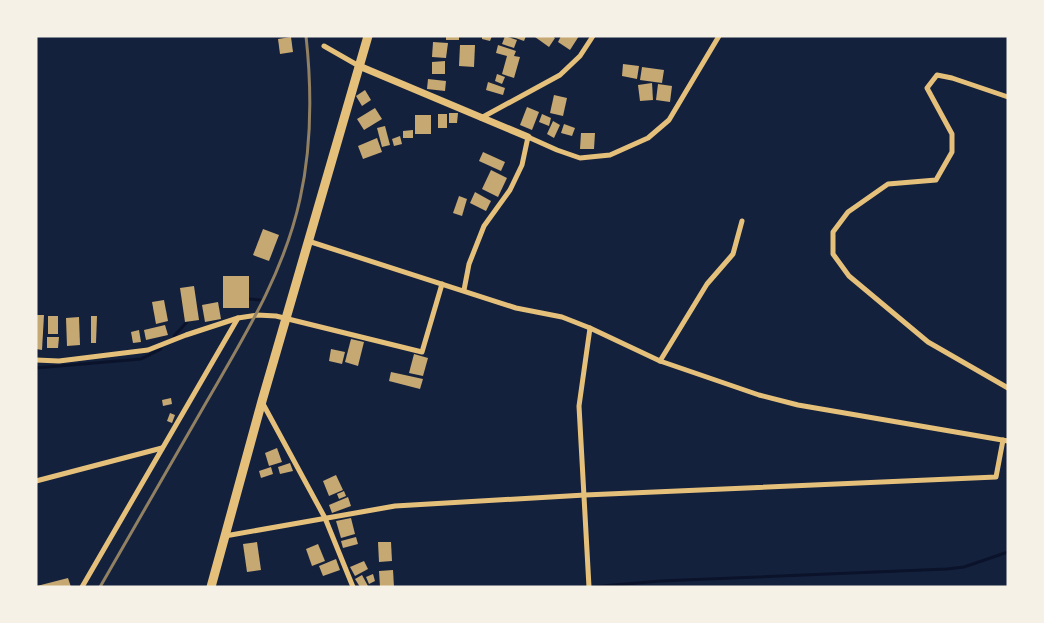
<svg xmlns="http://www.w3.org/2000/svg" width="1044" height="623" font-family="'IBM Plex Sans',sans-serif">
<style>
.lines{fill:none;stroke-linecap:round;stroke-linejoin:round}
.stream{stroke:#0b132b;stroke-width:3}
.building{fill:#c6a872}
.minor{stroke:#e5c07b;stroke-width:5}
.tertiary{stroke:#e5c07b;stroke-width:7}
.trunk{stroke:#e5c07b;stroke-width:9}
.rail{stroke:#918062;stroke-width:3}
</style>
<rect width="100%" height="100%" fill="#14213d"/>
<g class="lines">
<g class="stream">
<path d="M248,299L261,300"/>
<path d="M174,336L189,320"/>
<path d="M36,368L141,359L161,349"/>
<path d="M590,587L660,581L947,569L964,567L1008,552"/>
</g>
</g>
<g class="building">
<rect x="446" y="36" width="13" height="4"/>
<path d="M482,36H492L490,41L482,39Z"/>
<path d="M505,36L517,40L514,48L502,44Z"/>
<path d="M510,36H526L524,41Z"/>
<path d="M536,36H552L555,38L549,47L535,37Z"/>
<path d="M561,36H579L570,50L558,42Z"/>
<path d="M291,37L293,52L280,54L278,39Z"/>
<path d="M433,42L448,43L446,58L432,57Z"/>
<path d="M460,45H475L474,67L459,66Z"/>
<path d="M498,45L516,51L514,56L520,57L514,78L502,74L507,56L496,53Z"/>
<path d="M445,61V74H432V62Z"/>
<path d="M623,64L639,66L637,79L622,76Z"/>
<path d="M642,67L664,70L662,83L640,80Z"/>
<path d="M497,74L505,77L502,84L495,81Z"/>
<path d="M428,79L446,81L445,91L427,89Z"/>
<path d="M488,82L505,88L503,95L486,90Z"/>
<path d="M652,83L653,100L640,101L638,85Z"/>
<path d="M658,84L672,86L670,102L656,100Z"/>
<path d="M365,90L371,100L362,106L356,96Z"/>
<path d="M554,95L567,98L563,116L550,113Z"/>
<path d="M527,107L539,112L532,130L520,125Z"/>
<path d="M375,108L382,119L364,130L357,119Z"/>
<path d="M449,113H458L457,123H449Z"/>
<rect x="438" y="114" width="9" height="14"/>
<path d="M542,114L551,118L549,126L539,122Z"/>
<rect x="415" y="115" width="16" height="19"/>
<path d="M553,121L560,125L554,138L547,134Z"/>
<path d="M564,124L575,128L572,136L561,133Z"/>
<path d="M385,126L390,145L382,147L377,128Z"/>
<path d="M413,130V138H403V131Z"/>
<path d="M581,133H595L594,149H580Z"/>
<path d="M400,136L402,144L394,146L392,139Z"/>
<path d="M377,138L382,152L363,159L358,146Z"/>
<path d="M483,152L505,162L501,171L479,161Z"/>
<path d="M491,170L507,178L498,197L482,189Z"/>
<path d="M475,192L491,201L486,211L470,203Z"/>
<path d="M459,196L467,199L462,216L453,213Z"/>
<path d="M263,229L279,235L269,261L253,255Z"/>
<rect x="223" y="276" width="26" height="32"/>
<path d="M194,286L199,320L185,322L180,288Z"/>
<path d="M164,300L168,321L156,324L152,302Z"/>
<path d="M218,302L221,319L205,322L202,305Z"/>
<path d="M36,315H44L42,350L36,349Z"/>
<rect x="48" y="316" width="10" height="18"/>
<path d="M91,316H97L96,343H91Z"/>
<path d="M79,317L80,345L67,346L66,318Z"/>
<path d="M165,325L168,335L146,340L144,330Z"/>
<path d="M139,330L141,342L133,343L131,332Z"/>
<path d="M47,337H59L58,348H47Z"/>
<path d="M351,339L364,342L358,366L345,362Z"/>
<path d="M331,349L345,352L342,364L329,361Z"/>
<path d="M414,354L428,358L423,376L409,373Z"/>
<path d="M391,372L423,379L420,389L389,381Z"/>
<path d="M171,398L172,404L163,406L162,400Z"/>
<path d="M170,413L175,415L172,423L167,421Z"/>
<path d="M277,448L282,462L269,466L265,453Z"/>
<path d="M290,463L293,471L280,474L278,467Z"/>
<path d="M271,467L273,474L261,478L259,471Z"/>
<path d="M336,475L343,490L329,496L323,481Z"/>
<path d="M344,491L346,496L339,499L337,494Z"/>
<path d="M348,497L351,506L332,513L329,505Z"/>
<path d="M351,518L355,534L341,538L336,521Z"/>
<path d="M356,537L358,544L343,548L341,541Z"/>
<path d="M257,542L261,570L247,572L243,544Z"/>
<path d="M378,542H391L392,561L379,562Z"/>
<path d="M318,544L325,561L312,566L306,549Z"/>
<path d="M336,559L340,570L323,576L319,566Z"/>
<path d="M364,561L368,569L355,576L350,567Z"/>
<path d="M393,570L394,587H380L379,571Z"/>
<path d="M373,574L375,581L369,584L366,577Z"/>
<path d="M362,575L368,586L367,587H360L355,579Z"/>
<path d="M68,578L71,587H37V586Z"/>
</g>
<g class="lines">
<g class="minor">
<path d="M324,46L359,66"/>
<path d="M1008,97L952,78L937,75L927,88L952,134V152L936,180L888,184L848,212L833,232V254L849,276L928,342L1008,388"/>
<path d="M481,118L560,75L580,56L593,36"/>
<path d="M308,241L516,308L562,317L590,328L660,361L759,395L798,405L1008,441"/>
<path d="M464,290L469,264L484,226L510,190L522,165L528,137L557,150L580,158L610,155L648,138L669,120L719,36"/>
<path d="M36,360L59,361L148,350L186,335L238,318L257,315L276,316L422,352L442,284"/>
<path d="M660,361L707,284L733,254L742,221"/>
<path d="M262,402L325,518L353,587"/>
<path d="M36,481L162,448"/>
<path d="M225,536L395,506L585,495L996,477L1003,440"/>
<path d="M82,587L238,318"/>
<path d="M589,587L579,406L590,328"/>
</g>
<path class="tertiary" d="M359,66L528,137"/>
<path class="trunk" d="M211,587L262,401L368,36"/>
<path class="rail" d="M100,587C136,525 171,463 207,401C244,337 284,273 300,199C312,145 312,91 306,36"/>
</g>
<rect width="1044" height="623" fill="none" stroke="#f6f1e7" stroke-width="75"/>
</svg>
